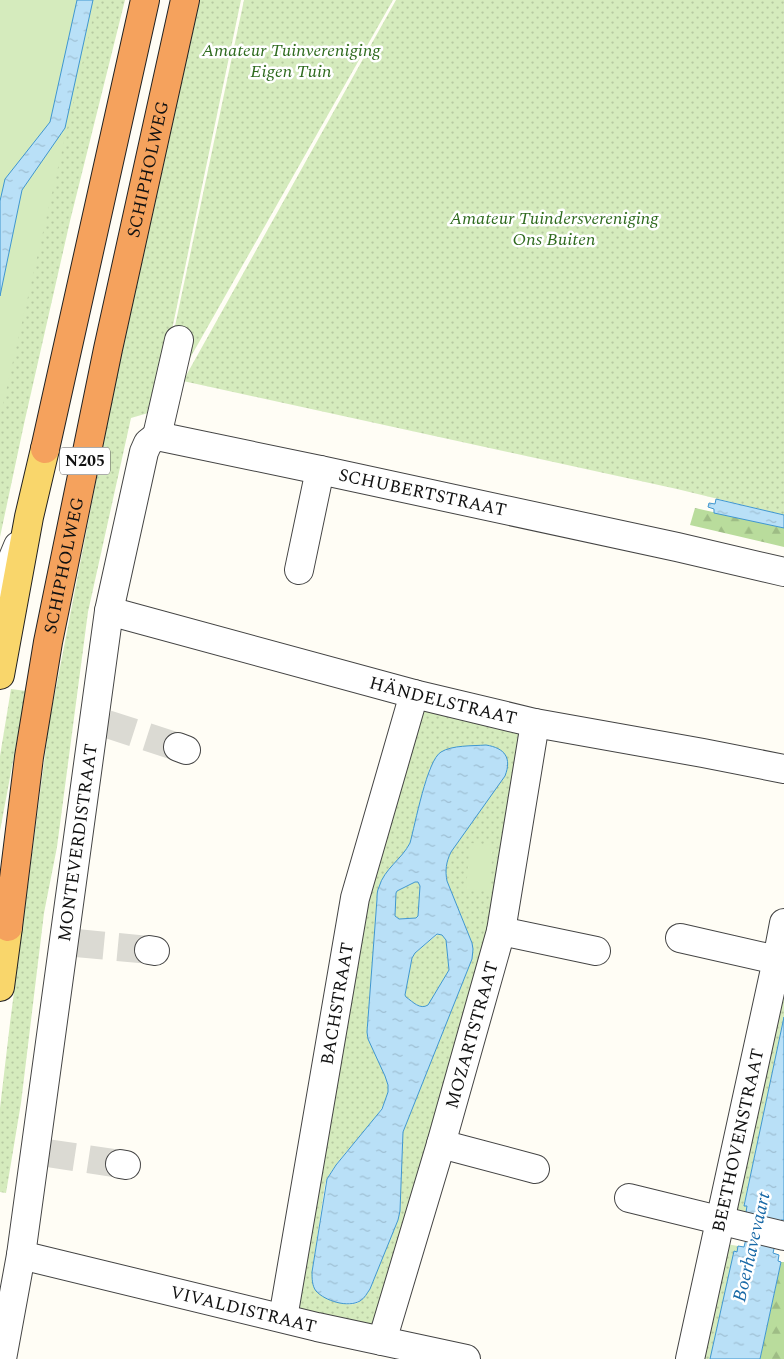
<svg xmlns="http://www.w3.org/2000/svg" width="784" height="1359" font-family="Spectral,serif">
<style>
.grass{fill:url(#grass-dots);fill-rule:evenodd}
.forest{fill:url(#forest-firs)}
.park{fill:#d5ebbd}
.water{fill:url(#water-ripples);stroke:#3f96cf;fill-rule:evenodd}
.lines{fill:none;stroke-linecap:round;stroke-linejoin:round}
.minor-tunnel{stroke:#dbdad3;stroke-width:28;stroke-dasharray:28 14;stroke-linecap:butt}
.minor-casing{stroke:#444;stroke-width:30}
.major-casing{stroke:#222;stroke-width:30}
.highway-casing{stroke:#222;stroke-width:30}
.minor{stroke:#fff;stroke-width:28}
.major{stroke:#f9d66b;stroke-width:28}
.highway{stroke:#f5a25d;stroke-width:28}
.labels{text-anchor:middle;dominant-baseline:central;stroke-width:5;stroke-linejoin:round;paint-order:stroke}
.shield{fill:#fff;stroke:#585858;stroke-width:1}
.shield-label{font-size:16px;font-weight:bold;fill:#111}
.park-label{font-size:18px;font-style:italic;fill:#2f6b1f;stroke:#fff}
.street-label{font-size:18px;fill:#111;stroke:#fff}
.water-label{font-size:19px;font-style:italic;fill:#1768a6;stroke:#fff}
</style>
<defs>
<pattern id="grass-dots" width="8" height="8" patternUnits="userSpaceOnUse" patternTransform="scale(1.25)"><rect width="8" height="8" fill="#d5ebbd"/><path d="M2 2h.1M6 6h.1" fill="none" stroke="#b6c8a1" stroke-width="1.8" stroke-linecap="round"/></pattern>
<pattern id="forest-firs" width="22" height="20" patternUnits="userSpaceOnUse" patternTransform="scale(1.25)"><rect width="22" height="20" fill="#b9dc9c"/><path d="M5 1l3.5 6h-7zM16 11l3.5 6h-7z" fill="#9ebc85"/></pattern>
<pattern id="water-ripples" width="26" height="14" patternUnits="userSpaceOnUse" patternTransform="scale(1.25)"><rect width="26" height="14" fill="#b9e0f7"/><path d="M2 4q2-2 4 0t4 0M15 11q2-2 4 0t4 0" fill="none" stroke="#9ebfd3"/></pattern>
</defs>
<rect width="100%" height="100%" fill="#fffdf5"/>
<g class="grass">
<path d="M93,0H125L70,221L24,424L0,537V296Z"/>
<path d="M200,0H241L155,411L131,418L88,612L57,847L44,913L21,1103L6,1193L0,1192V1108L10,1023L49,724L114,389Z"/>
<path d="M244,0H393L177,381L164,378Z"/>
<path d="M396,0H784V515L677,489L183,381Z"/>
<path d="M11,689L26,691L0,831V756Z"/>
<path d="M424,709L520,730L495,925L376,1326L306,1314L297,1308L362,901L413,721ZM430,767L451,852C446,862 445,871 447,881L472,943L473,949L472,959L403,1132L400,1211L398,1220L370,1289C367,1293 364,1299 359,1302C345,1310 328,1297 316,1290L313,1283L312,1272L325,1185C334,1155 392,1114 388,1086C386,1069 371,1050 367,1032L377,899L410,843Z"/>
<path d="M415,882H418L421,886L418,916L416,918L399,919L395,916L396,893L397,891Z"/>
<path d="M438,934H442L446,940L449,970L428,1005C420,1010 413,1002 406,997L405,995L412,958L415,953Z"/>
<path d="M784,960V1017L744,1205L747,1206L746,1212L735,1210Z"/>
<path d="M726,1244L738,1246L737,1252H734L710,1359H695Z"/>
</g>
<g class="forest">
<path d="M695,508L784,528V547L690,525Z"/>
<path d="M781,1262H784V1359H760Z"/>
</g>
<g class="park">
<path d="M0,0H97L0,417Z"/>
<path d="M470,843L493,845L489,891L466,889Z"/>
</g>
<g class="water">
<path d="M77,0H93L65,128L22,190L0,296V201L5,179L50,122Z"/>
<path d="M716,499L784,515V528L714,513V509L708,507L709,503L715,504Z"/>
<path d="M486,745C505,748 512,758 505,776L451,852C446,862 445,871 447,881L472,943L473,949L472,959L403,1132L400,1211L398,1220L370,1289C367,1293 365,1298 360,1301C348,1308 325,1301 316,1291C312,1286 312,1278 312,1272L327,1179L336,1165L382,1109L388,1092V1085L385,1076L368,1039L367,1032L377,899C377,895 377,891 379,887C384,869 402,859 410,843C415,825 427,760 441,752C452,745 473,746 486,745ZM415,882H418L420,886L418,916L416,918L399,919L395,916L396,893L397,891ZM437,934L442,935L446,940L449,970L428,1005C420,1010 413,1002 406,997L405,995L412,958L415,953Z"/>
<path d="M784,1017V1220H781L773,1253L779,1255L778,1261L781,1262L760,1359H710L734,1251L737,1252L738,1246L744,1247L752,1214L746,1212L747,1206H744Z"/>
</g>
<g class="lines">
<g class="minor-tunnel">
<path d="M107,724L178,747"/>
<path d="M76,943L149,950"/>
<path d="M47,1153L120,1164"/>
</g>
<defs>
<g id="minor">
<path id="s1" d="M179,340L157,436L320,470L677,547L784,572"/>
<path d="M299,570L320,470"/>
<path d="M0,589L18,546"/>
<path id="s2" d="M109,611L414,694L535,723L703,753L784,769"/>
<path d="M178,747L186,750"/>
<path d="M501,931L596,951"/>
<path d="M680,938L777,960"/>
<path d="M149,950L155,951"/>
<path d="M441,1144L535,1169"/>
<path d="M120,1164L126,1165"/>
<path d="M629,1198L784,1236"/>
<path id="s3" d="M21,1255L317,1327L466,1359"/>
<path id="s4" d="M283,1318L355,898L414,694"/>
<path id="s5" d="M382,1341L441,1144L501,931L535,723"/>
<path id="s6" d="M2,1359L21,1255L109,611L144,452L148,443L157,436"/>
<path id="s7" d="M690,1359L777,960L784,923"/>
</g>
<g id="major">
<path d="M0,675L29,517L45,449"/>
<path d="M0,987L8,927"/>
</g>
<g id="highway">
<path d="M45,449L145,0"/>
<path id="s8" d="M8,927L29,757L48,642L108,349L185,0"/>
</g>
</defs>
<use href="#minor" class="minor-casing"/>
<use href="#major" class="major-casing"/>
<use href="#highway" class="highway-casing"/>
<use href="#minor" class="minor"/>
<use href="#major" class="major"/>
<use href="#highway" class="highway"/>
</g>
<g class="labels">
<rect class="shield" x="60" y="447.5" width="50" height="27" rx="4"/>
<g class="shield-label">
<text x="85" y="461">N205</text>
</g>
<g class="park-label">
<text x="291" y="50">Amateur Tuinvereniging<tspan x="291" dy="21">Eigen Tuin</tspan></text>
<text x="554" y="218">Amateur Tuindersvereniging<tspan x="554" dy="21">Ons Buiten</tspan></text>
</g>
<g class="street-label">
<text stroke="none"><textPath href="#s8" startOffset="771">SCHIPHOLWEG</textPath></text>
<text stroke="none"><textPath href="#s1" startOffset="370">SCHUBERTSTRAAT</textPath></text>
<text stroke="none"><textPath href="#s8" startOffset="366">SCHIPHOLWEG</textPath></text>
<text stroke="none"><textPath href="#s2" startOffset="346">HÄNDELSTRAAT</textPath></text>
<text stroke="none"><textPath href="#s6" startOffset="522">MONTEVERDISTRAAT</textPath></text>
<text stroke="none"><textPath href="#s4" startOffset="319">BACHSTRAAT</textPath></text>
<text stroke="none"><textPath href="#s5" startOffset="319">MOZARTSTRAAT</textPath></text>
<text stroke="none"><textPath href="#s7" startOffset="224">BEETHOVENSTRAAT</textPath></text>
<text stroke="none"><textPath href="#s3" startOffset="229">VIVALDISTRAAT</textPath></text>
</g>
<g class="water-label">
<text transform="translate(752 1247) rotate(-77)">Boerhavevaart</text>
</g>
</g>
</svg>
